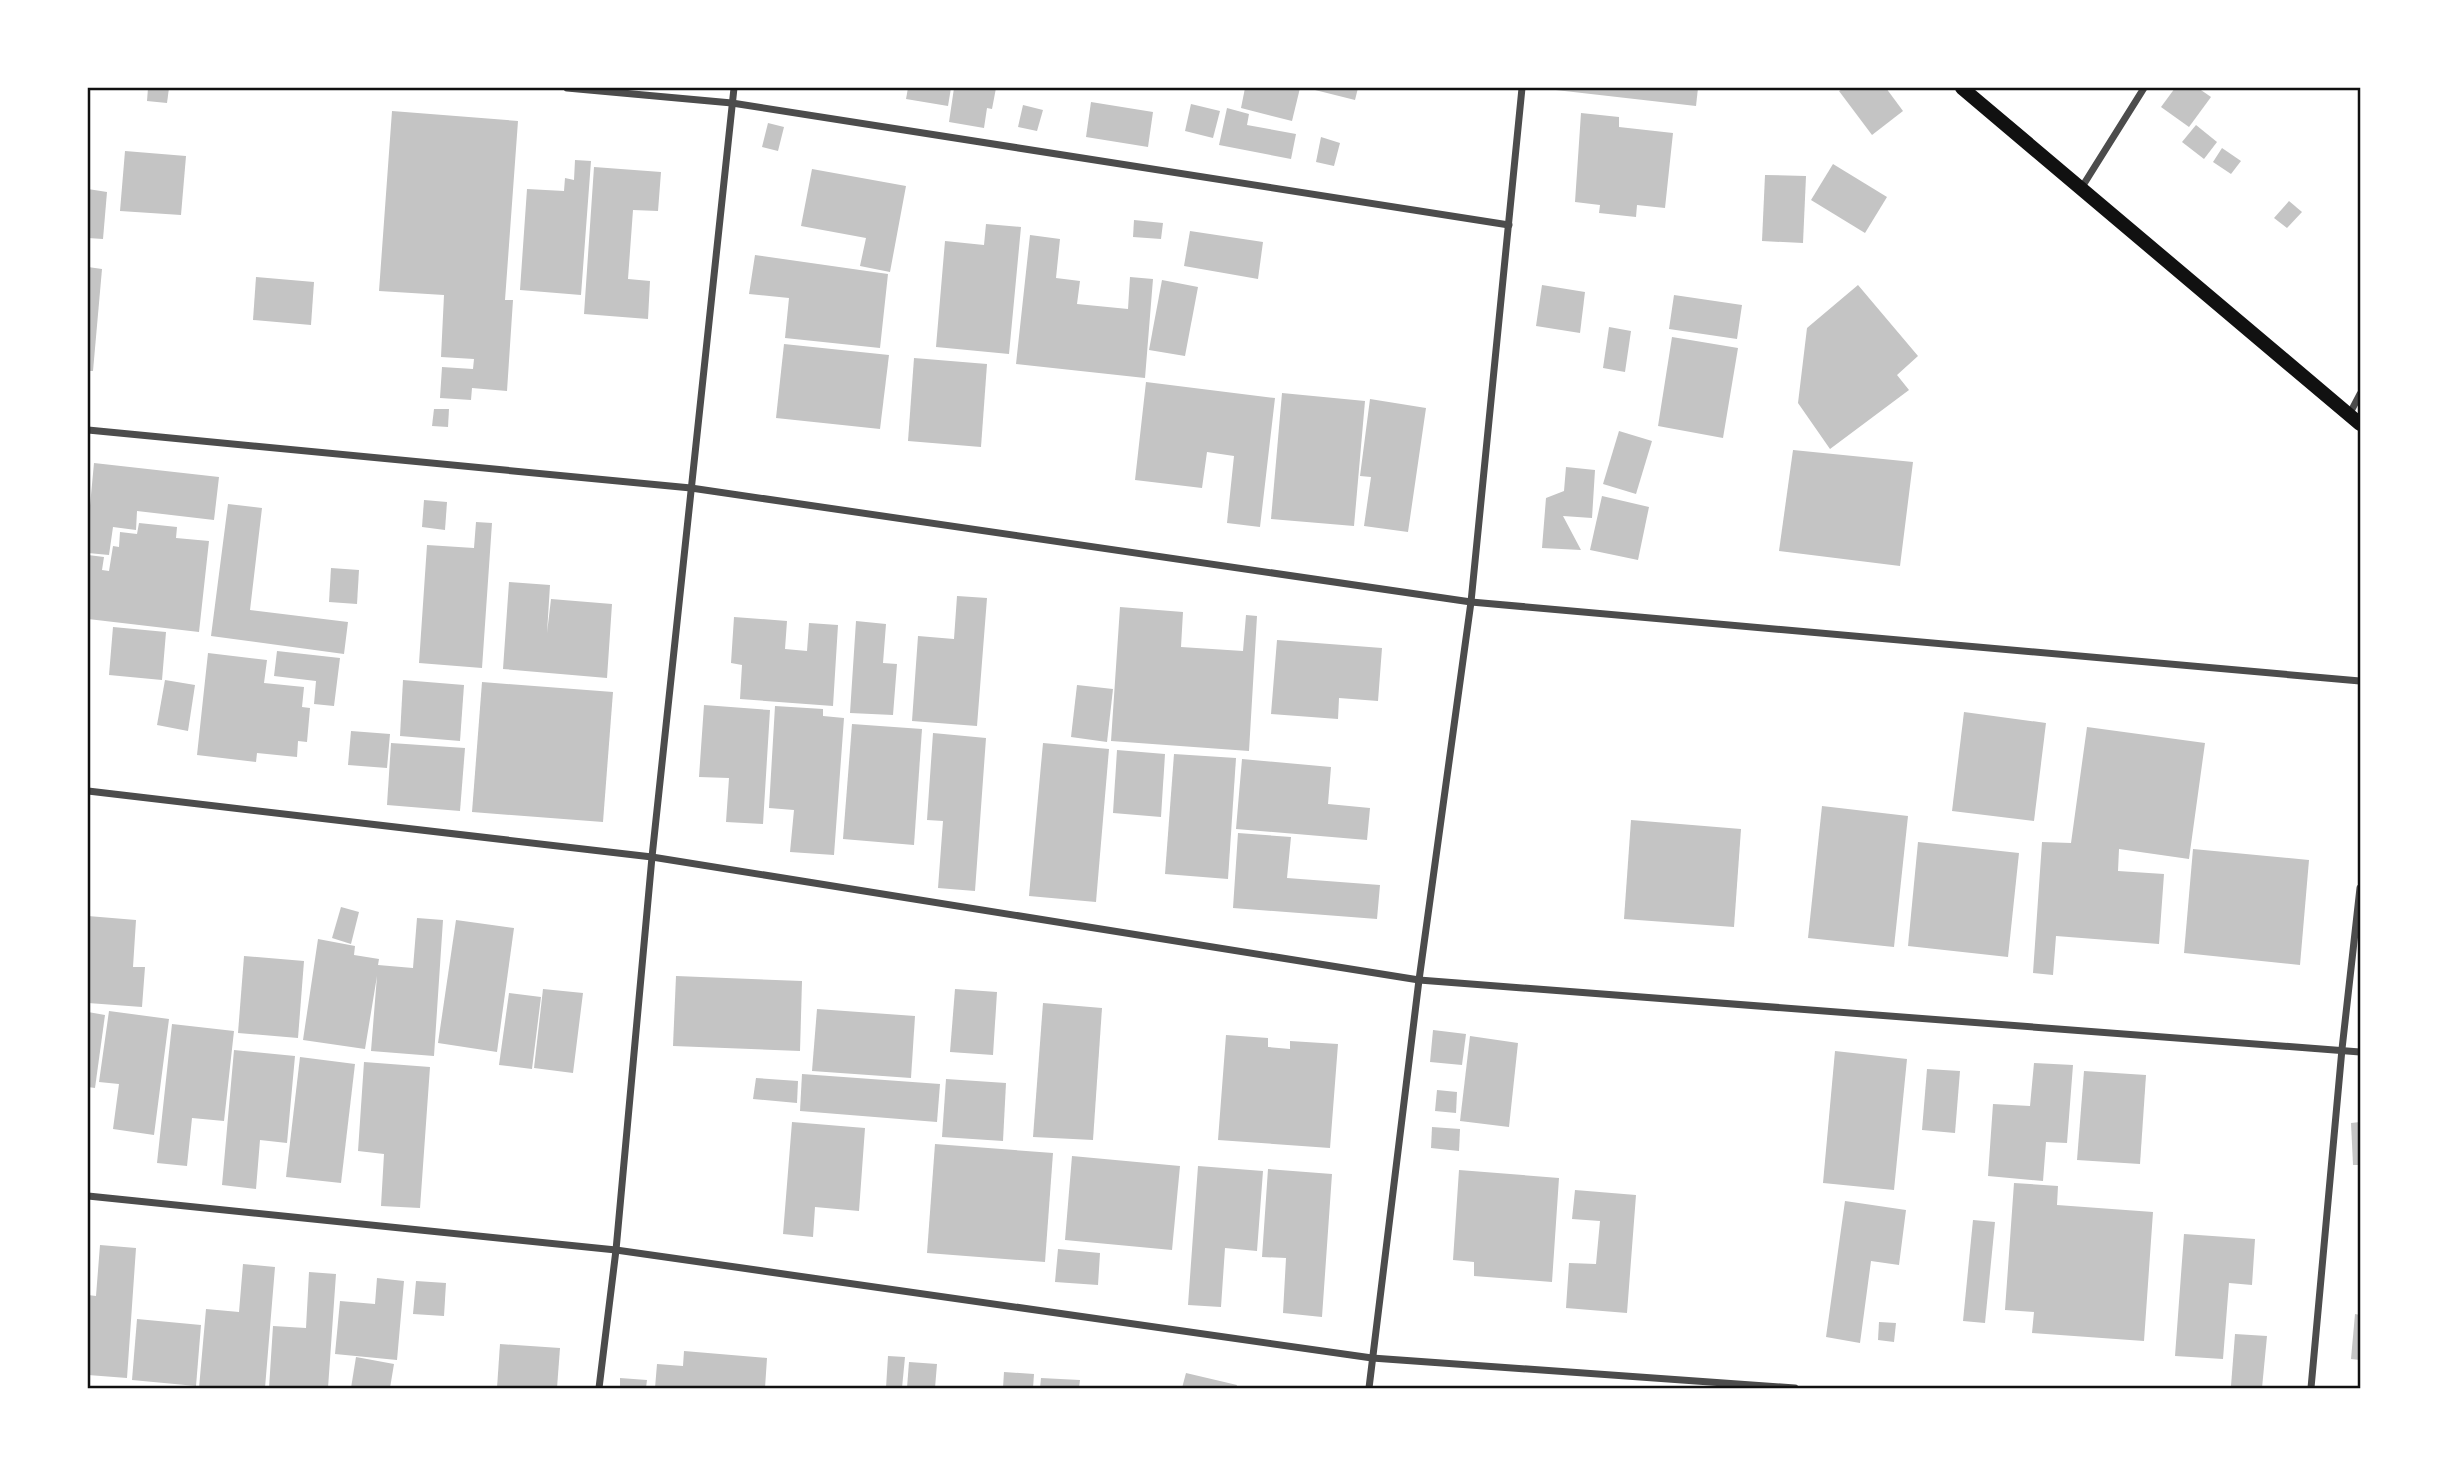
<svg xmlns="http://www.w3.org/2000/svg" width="2448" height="1476" font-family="'Noto Serif',serif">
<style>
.building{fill:#c4c4c4}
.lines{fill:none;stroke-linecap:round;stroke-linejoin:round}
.minor{stroke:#4c4c4c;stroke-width:7}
.secondary{stroke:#111;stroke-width:14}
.neatline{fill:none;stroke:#111;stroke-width:2.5}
</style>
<rect width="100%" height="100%" fill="#fff"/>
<g class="building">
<path d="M148,88H169L167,103L147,101Z"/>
<path d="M908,88H951L948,106L906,99Z"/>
<path d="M954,88H996L992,109L987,108L984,128L949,122Z"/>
<path d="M1245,88H1300L1292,121L1241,108Z"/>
<path d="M1307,88H1358L1355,100Z"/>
<path d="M1547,88H1698L1696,106L1547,89Z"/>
<path d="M1844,88H1886L1903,111L1872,135L1839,91Z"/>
<path d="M2175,88H2198L2211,97L2189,127L2161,107Z"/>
<path d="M1091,102L1153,112L1148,147L1086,137Z"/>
<path d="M1191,104L1220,111L1213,138L1185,131Z"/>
<path d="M1023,105L1043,110L1037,131L1018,127Z"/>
<path d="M1227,108L1249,114L1247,125L1296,134L1291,159L1219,145Z"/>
<path d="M392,111L518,121L505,300H513L507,391L472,388L471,400L440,398L442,367L473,369L474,359L441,357L444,295L379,291Z"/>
<path d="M1581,113L1619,117V127L1673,133L1665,208L1637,205L1636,217L1599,213L1600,205L1575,202Z"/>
<path d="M768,123L784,127L778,151L762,147Z"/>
<path d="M2196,125L2217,142L2204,159L2182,142Z"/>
<path d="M1321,137L1340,143L1334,166L1316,162Z"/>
<path d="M2222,148L2241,161L2231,174L2213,162Z"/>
<path d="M125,151L186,156L181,215L120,211Z"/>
<path d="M575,160L591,161L581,295L520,290L527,189L564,191L565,178L574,180Z"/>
<path d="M1833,164L1887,197L1865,233L1811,200Z"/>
<path d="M594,167L661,172L658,211L633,210L628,279L650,281L648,319L584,314Z"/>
<path d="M812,169L906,186L890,272L860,266L866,238L801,226Z"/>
<path d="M1765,175L1806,176L1803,243L1762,241Z"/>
<path d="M88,189L107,192L103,239L88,238Z"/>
<path d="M2289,201L2302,212L2287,228L2274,218Z"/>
<path d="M1134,220L1163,223L1161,239L1133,237Z"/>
<path d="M986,224L1021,227L1009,354L936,347L945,241L984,245Z"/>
<path d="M1190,231L1263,242L1258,279L1184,266Z"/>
<path d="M1030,235L1060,239L1056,278L1080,281L1077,304L1128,309L1130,277L1153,279L1145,378L1016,364Z"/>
<path d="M755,255L888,274L880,348L785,338L789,298L749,294Z"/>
<path d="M88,267L102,269L93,371H88Z"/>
<path d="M256,277L314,282L311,325L253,320Z"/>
<path d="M1162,280L1198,287L1185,356L1149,350Z"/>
<path d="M1542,285L1585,292L1580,333L1536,326Z"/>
<path d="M1858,285L1918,356L1897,375L1909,390L1830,449L1798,403L1807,328Z"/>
<path d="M1674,295L1742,305L1737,339L1669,329Z"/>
<path d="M1609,327L1631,331L1625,372L1603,368Z"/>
<path d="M1672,337L1738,348L1723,438L1658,426Z"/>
<path d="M784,344L889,355L880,429L776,418Z"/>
<path d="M914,358L987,364L981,447L908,441Z"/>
<path d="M1146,382L1275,398L1260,527L1227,523L1234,456L1207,452L1202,488L1135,480Z"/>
<path d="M1282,393L1365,401L1354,526L1271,519Z"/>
<path d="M1370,399L1426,408L1408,532L1364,526L1371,477L1360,476Z"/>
<path d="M434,409H449L448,427L432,426Z"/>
<path d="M1619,431L1652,441L1636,494L1603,484Z"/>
<path d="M1793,450L1913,462L1900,566L1779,551Z"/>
<path d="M94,463L219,477L214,520L137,511L136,530L113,527L109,555L88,553V527Z"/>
<path d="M1566,467L1595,470L1592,518L1563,516L1581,550L1542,548L1546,498L1564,491Z"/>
<path d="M1602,496L1649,507L1638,560L1590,550Z"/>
<path d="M424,500L447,502L445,530L422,527Z"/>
<path d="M228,504L262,508L250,610L348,622L344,654L211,636Z"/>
<path d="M476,522L492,523L482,668L419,663L427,545L474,548Z"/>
<path d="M139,523L177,527L176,538L209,541L199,632L88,619V555L104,557L102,570L109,571L113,546L119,547L120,532L137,534Z"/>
<path d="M331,568L359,570L357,604L329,602Z"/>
<path d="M509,582L550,585L547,633L551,599L612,604L607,678L503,669Z"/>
<path d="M957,596L987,598L977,726L912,721L918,636L954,639Z"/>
<path d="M1120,607L1183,612L1181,647L1243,651L1246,615L1257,616L1249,751L1111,741Z"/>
<path d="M734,617L787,621L785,649L807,651L809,623L838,625L833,706L740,699L742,665L731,663Z"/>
<path d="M856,621L886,624L883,663L897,664L893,715L850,713Z"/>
<path d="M113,627L166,632L162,680L109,675Z"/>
<path d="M1277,640L1382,648L1378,701L1339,698L1338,719L1271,714Z"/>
<path d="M277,651L340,658L334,706L314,704L316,681L274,676Z"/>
<path d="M208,653L267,660L264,683L304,687L302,707L310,708L307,742L298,741L297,757L257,753L256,762L197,755Z"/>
<path d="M165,680L195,685L188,731L157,725Z"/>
<path d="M403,680L464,685L460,741L400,736Z"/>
<path d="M482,682L613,692L603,822L472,812Z"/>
<path d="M1077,685L1113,689L1107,742L1071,737Z"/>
<path d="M704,705L770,710L763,824L726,822L729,778L699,777Z"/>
<path d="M775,706L823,709V716L844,718L834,855L790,852L794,810L769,808Z"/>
<path d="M1964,712L2046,723L2034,821L1952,811Z"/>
<path d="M852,724L922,729L914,845L843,839Z"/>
<path d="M2087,727L2205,743L2189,859L2119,849L2118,871L2164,874L2159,944L2056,936L2053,975L2033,973L2042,842L2071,843Z"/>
<path d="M351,731L390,734L387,768L348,765Z"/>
<path d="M933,733L986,738L975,891L938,888L943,821L927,820Z"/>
<path d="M391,743L465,748L460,811L387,805Z"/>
<path d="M1043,743L1109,749L1096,902L1029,896Z"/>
<path d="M1117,750L1165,754L1161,817L1113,813Z"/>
<path d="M1174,754L1236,758L1228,879L1165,874Z"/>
<path d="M1242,759L1331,767L1328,804L1370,808L1367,840L1236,829Z"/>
<path d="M1822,806L1908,816L1894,947L1808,938Z"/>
<path d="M1631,820L1741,829L1734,927L1624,919Z"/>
<path d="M1238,833L1291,837L1287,878L1380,885L1377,919L1233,908Z"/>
<path d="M1918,842L2019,853L2008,957L1908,946Z"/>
<path d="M2193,849L2309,860L2300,965L2184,953Z"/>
<path d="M341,907L359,912L351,944L332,938Z"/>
<path d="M88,916L136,920L133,967H145L142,1007L88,1003Z"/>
<path d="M417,918L443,920L434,1056L371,1051L377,976L365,1049L303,1040L318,939L355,946L354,955L379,959L378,965L413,968Z"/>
<path d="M456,920L514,928L497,1052L438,1043Z"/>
<path d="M244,956L304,961L298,1038L238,1033Z"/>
<path d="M676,976L802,981L800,1051L673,1046Z"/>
<path d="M543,989L583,993L573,1073L534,1068Z"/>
<path d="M955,989L997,992L993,1055L950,1052Z"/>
<path d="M509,993L541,997L532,1069L499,1065Z"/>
<path d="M1043,1003L1102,1008L1093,1140L1033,1137Z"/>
<path d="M817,1009L915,1016L911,1078L812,1071Z"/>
<path d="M109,1011L169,1019L154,1135L113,1129L119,1084L99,1082Z"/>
<path d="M88,1012L105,1015L95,1088L88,1087Z"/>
<path d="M172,1024L234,1031L224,1121L192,1118L187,1166L157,1163Z"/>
<path d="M1433,1030L1466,1034L1462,1065L1430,1062Z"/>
<path d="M1226,1035L1268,1038V1047L1290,1049V1041L1338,1044L1330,1148L1218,1140Z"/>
<path d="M1470,1036L1518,1043L1509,1127L1460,1121Z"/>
<path d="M234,1050L295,1056L287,1143L260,1140L256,1189L222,1185Z"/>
<path d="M1835,1051L1907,1059L1894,1190L1823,1183Z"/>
<path d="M300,1057L355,1064L341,1183L286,1177Z"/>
<path d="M364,1062L430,1067L420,1208L381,1206L384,1154L358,1151Z"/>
<path d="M2034,1063L2073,1065L2067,1143L2046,1142L2043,1181L1988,1176L1993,1104L2030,1106Z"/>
<path d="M1927,1069L1960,1071L1955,1133L1922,1130Z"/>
<path d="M2084,1071L2146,1075L2140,1164L2077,1160Z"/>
<path d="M802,1074L940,1084L937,1122L800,1111Z"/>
<path d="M756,1078L798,1081L797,1103L753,1099Z"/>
<path d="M946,1079L1006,1083L1003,1141L942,1137Z"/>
<path d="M1437,1090L1457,1092L1456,1113L1435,1111Z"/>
<path d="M792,1122L865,1128L859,1211L815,1207L813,1237L783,1234Z"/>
<path d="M2360,1122V1165H2353L2351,1123Z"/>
<path d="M1432,1127L1460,1129L1459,1151L1431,1148Z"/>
<path d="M935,1144L1053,1153L1045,1262L927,1253Z"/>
<path d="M1072,1156L1180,1166L1172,1250L1065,1240Z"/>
<path d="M1198,1166L1263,1171L1257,1251L1225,1248L1221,1307L1188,1305Z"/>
<path d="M1268,1169L1332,1174L1322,1317L1283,1313L1286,1258L1262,1257Z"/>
<path d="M1459,1170L1559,1178L1552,1282L1474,1276V1262L1453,1260Z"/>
<path d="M2014,1183L2058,1186L2057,1205L2153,1212L2144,1341L2032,1333L2034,1312L2005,1310Z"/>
<path d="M1575,1190L1636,1195L1627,1313L1566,1308L1569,1263L1596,1264L1600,1221L1572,1219Z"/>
<path d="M1845,1201L1906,1210L1899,1265L1871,1261L1860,1343L1826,1337Z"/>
<path d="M1973,1220L1995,1222L1985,1323L1963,1321Z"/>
<path d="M2184,1234L2255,1239L2252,1285L2229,1283L2223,1359L2175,1356Z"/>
<path d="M100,1245L136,1248L127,1378L88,1375V1295L96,1296Z"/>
<path d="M1058,1249L1100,1253L1098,1285L1055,1282Z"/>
<path d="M243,1264L275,1267L265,1388H199L206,1309L239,1312Z"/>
<path d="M309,1272L336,1274L328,1388H269L273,1326L306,1328Z"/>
<path d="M377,1278L404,1281L397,1360L335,1354L340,1301L375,1304Z"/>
<path d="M416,1281L446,1283L444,1316L413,1314Z"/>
<path d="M2355,1314L2360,1315V1360L2351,1359Z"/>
<path d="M137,1319L201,1325L196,1386L132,1380Z"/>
<path d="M1879,1322L1896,1323L1894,1342L1878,1340Z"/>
<path d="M2235,1334L2267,1336L2262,1388L2231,1386Z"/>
<path d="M500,1344L560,1348L557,1388H497Z"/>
<path d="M684,1351L767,1358L765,1388H655L657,1364L683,1366Z"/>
<path d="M888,1356L905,1357L902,1388H886Z"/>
<path d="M356,1357L394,1364L390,1388H351Z"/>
<path d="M909,1362L937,1364L935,1388H907Z"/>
<path d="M1004,1372L1034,1374L1033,1388H1003Z"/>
<path d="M1186,1373L1237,1385L1236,1388H1182Z"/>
<path d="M620,1378L647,1380L646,1388H620Z"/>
<path d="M1041,1378L1080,1380L1079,1388H1040Z"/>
</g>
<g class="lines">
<g class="minor">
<path d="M567,88L732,103L1509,225"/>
<path d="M2082,187L2144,88"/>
<path d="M2349,415L2360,394"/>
<path d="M88,430L691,488L1471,602L2360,681"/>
<path d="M88,791L652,857L1419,980L2360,1052"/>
<path d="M88,1196L616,1250L1372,1358L1795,1388"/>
<path d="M599,1388L616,1250L652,857L734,88"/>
<path d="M1369,1388L1419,980L1471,602L1522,88"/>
<path d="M2311,1388L2342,1049L2360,888"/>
</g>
<path class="secondary" d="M1962,88L2360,424"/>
</g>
<rect width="2448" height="1476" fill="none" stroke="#ffffff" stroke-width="178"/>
<rect x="89" y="89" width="2270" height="1298" class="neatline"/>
</svg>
